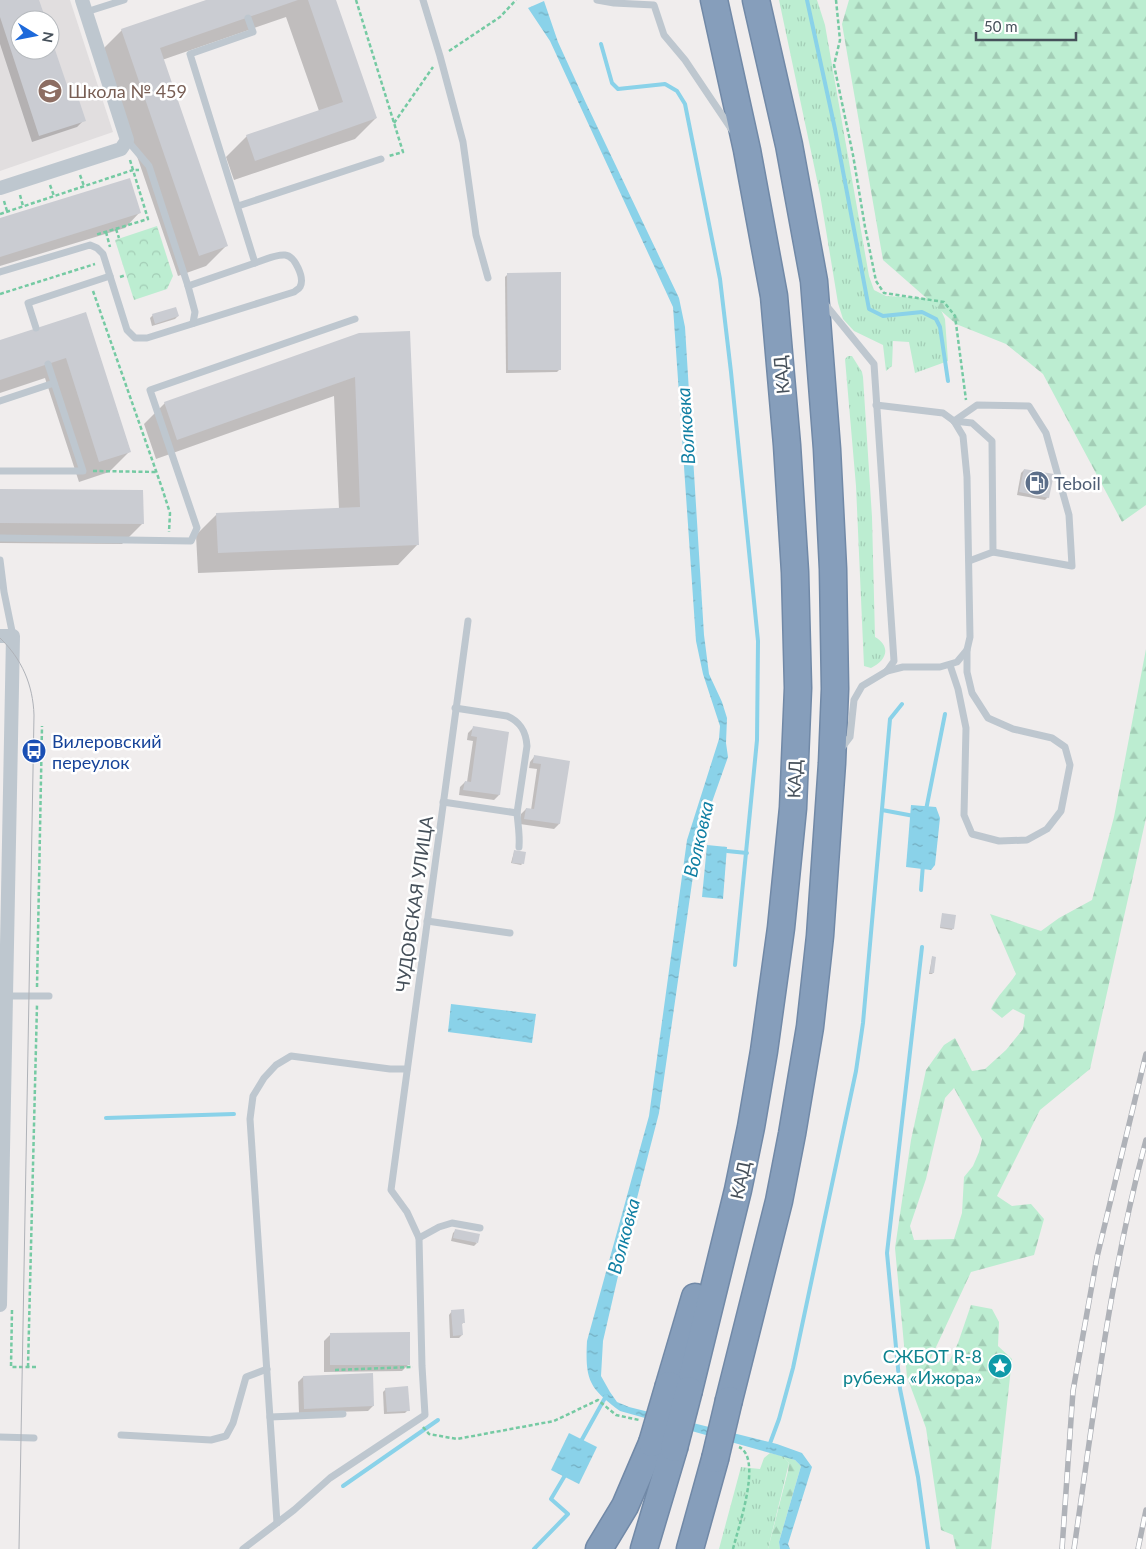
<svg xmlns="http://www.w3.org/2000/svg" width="1146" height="1549" font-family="Lato,sans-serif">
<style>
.education{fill:#e1dedf;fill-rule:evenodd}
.grass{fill:url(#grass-tufts)}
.forest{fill:url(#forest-firs);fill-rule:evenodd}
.park{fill:url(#park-crowns)}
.water{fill:url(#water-ripples)}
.shadow{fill:#0003}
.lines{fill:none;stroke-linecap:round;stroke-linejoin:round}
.stream{stroke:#8ad2e9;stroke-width:4}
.building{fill:#caccd2}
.highway-casing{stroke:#7189a7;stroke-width:29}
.path{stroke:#75caa3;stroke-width:2.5;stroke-dasharray:4 2.5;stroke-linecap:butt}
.lane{stroke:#bec7cf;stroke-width:7}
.street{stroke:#bec7cf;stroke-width:14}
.highway{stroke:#869ebb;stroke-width:26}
.tram{stroke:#afb2b8;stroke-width:1}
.rail-casing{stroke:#afb2b8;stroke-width:5.5}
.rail{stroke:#fff;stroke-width:4;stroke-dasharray:11;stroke-linecap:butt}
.highway-bridge-casing{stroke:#7189a7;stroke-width:29;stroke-linecap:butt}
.highway-bridge{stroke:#869ebb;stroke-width:26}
.labels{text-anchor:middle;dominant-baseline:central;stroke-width:5;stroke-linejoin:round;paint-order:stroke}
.education-label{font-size:18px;fill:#785e54;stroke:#fff;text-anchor:start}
.street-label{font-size:18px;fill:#46505a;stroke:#fff}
.service-label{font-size:18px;fill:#4e5e75;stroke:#fff;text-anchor:start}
.transit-label{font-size:18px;fill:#164399;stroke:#fff;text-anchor:start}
.culture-label{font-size:18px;fill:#0d838f;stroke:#fff;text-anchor:end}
.water-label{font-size:19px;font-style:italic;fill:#107fa3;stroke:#fff}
</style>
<defs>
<pattern id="grass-tufts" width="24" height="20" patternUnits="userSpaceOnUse" patternTransform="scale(1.25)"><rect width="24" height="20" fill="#bcedd1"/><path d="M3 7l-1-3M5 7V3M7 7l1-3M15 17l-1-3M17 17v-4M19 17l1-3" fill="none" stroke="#a3cdb6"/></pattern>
<pattern id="forest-firs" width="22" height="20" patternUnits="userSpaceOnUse" patternTransform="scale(1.25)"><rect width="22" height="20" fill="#bcedd1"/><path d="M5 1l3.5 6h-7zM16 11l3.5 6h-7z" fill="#a3cdb6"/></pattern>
<pattern id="park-crowns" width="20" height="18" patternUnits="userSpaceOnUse" patternTransform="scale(1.25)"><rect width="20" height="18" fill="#bcedd1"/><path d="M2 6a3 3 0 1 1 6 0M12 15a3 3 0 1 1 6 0" fill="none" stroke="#a3cdb6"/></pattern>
<pattern id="water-ripples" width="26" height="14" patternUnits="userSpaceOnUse" patternTransform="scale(1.25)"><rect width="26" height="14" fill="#8ad2e9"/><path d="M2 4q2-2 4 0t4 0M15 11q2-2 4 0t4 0" fill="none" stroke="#73adc0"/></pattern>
</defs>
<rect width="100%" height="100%" fill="#f0eded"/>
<path class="education" d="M0,0H70L113,132L0,171ZM20,20H50V50H20Z"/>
<g class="grass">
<path d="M779,0H817L825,25L869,276L874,290L886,296L936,299L945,319L948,361L915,373L909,342L893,341L892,366L886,371L883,345L854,331L843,319L838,303L820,194Z"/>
<path d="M848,356H852L862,372L863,377L872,517L875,637C892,647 886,661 871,668L864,666L856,486L845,359Z"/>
<path d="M770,1453L783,1456L789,1463L768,1549H719L741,1467L760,1469L764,1458Z"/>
</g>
<g class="forest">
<path d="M849,0H1146V505L1122,522L1043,374L1006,344L956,324L883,260L842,24Z"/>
<path d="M1146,649V818L1090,1069L1040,1110L997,1196L1012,1206L1031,1204L1044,1219L1034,1255L971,1272L930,1360L949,1362L958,1343L971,1305L992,1309L999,1322L998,1346L1012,1359L991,1549H956L953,1535L941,1530L926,1428L907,1377L895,1248L911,1140L926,1070L944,1045L955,1038L972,1071L985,1069L1006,1050L1023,1029L1025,1015L1013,1009L1002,1018L991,1009C998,994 1007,988 1016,974L990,914L1041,931L1059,918L1092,900L1114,817ZM954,1088L982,1139L979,1152L973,1166L964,1177L962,1213L954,1239L914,1240L910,1226L926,1179L945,1098Z"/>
<path d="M783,1456L795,1460L801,1466L779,1542L780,1549H768L788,1471L789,1463Z"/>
</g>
<path class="park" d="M157,226L173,276L167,289L134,300L115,240Z"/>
<g class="water">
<path d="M544,1L558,42L585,101L679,298L685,327L704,635L709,674L722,702L727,718L726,743L728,757L706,819L696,855L659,1113L628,1233L603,1341L601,1376L610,1392L617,1402L629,1407L777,1444L802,1453L812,1467L788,1544L790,1549H780L779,1542L801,1466L795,1460L620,1411C589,1388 585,1380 587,1341L649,1116L687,840L719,739L720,726L703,674L696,641L673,307L550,41L528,8Z"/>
<path d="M911,805L936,807L940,818L935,865L931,870L906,867Z"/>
<path d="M707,845L727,847L723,899L702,897Z"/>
<path d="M451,1004L536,1014L532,1043L448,1032Z"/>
<path d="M569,1433L597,1447L579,1484L551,1470Z"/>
</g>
<g class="shadow">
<path d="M0,0H38L44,20H20V50H50V37L66,86L84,120L77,127L32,142L0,44Z"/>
<path d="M209,0H335L376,118L355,139L234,180L226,157L247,136L319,111L286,17L162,60L226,246L206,266L178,276L101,51L122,30Z"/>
<path d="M140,212L125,228L0,266V219Z"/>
<path d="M508,274L560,369L557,372L506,373L505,277Z"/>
<path d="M85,313L130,451L109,472L79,482L45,378L0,393V341Z"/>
<path d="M153,315L178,316L175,319L152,326L150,318Z"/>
<path d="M359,334L418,544L398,565L198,573L196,535L217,514L339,509L334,396L156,459L144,424L165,403Z"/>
<path d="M1024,470L1048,497L1045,500L1017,495L1021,473Z"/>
<path d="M0,490L143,523L122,544L0,543Z"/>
<path d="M473,728L508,733L499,795L494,800L459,795L460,787L465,782H467L473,741L467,740L468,733Z"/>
<path d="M534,757L568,762L559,824L554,829L520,824L521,814L526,809L531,810L537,769L529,768L530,762Z"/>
<path d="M514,852L522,864L521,865L511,863Z"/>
<path d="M943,915L953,928L952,930L940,928Z"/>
<path d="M932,958L933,973L932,974H929Z"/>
<path d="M456,1230L477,1243L474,1246L451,1241L453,1233Z"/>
<path d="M452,1311L464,1322L461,1325L462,1335L459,1338H450L449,1315Z"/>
<path d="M330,1335L409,1364L402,1371L324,1372V1341Z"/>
<path d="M303,1377L373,1406L368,1411L299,1413L298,1382Z"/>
<path d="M386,1389L408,1410L405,1413L384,1414L383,1392Z"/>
</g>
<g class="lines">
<g class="stream">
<path d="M807,0L835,129L869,309L883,316L922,312L936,319L940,327L948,381"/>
<path d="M601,44L612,83L618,89L665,84L677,91L685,104L720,279L731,372L758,641L757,740L735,965"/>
<path d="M882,810L914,816"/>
<path d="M926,810L945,714"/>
<path d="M727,851L747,853"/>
<path d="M921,890L923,864"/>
<path d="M922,947L887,1253L900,1389L918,1477L928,1549"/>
<path d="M106,1118L234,1114"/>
<path d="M580,1443L606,1396"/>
<path d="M769,1446L779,1419L793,1368L856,1071L863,1023L890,719L902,704"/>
<path d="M343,1486L438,1420"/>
<path d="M534,1549L568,1514L551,1499L567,1472"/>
</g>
</g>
<g class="building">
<path d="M0,0H39L46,20H20V50H50V35L67,85L73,82L86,121L39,136L0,17Z"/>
<path d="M206,0H298L160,48L228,246L199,256L121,29Z"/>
<path d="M308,0H336L377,118L255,161L246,135L343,102Z"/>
<path d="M130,178L141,213L0,257V218Z"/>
<path d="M561,272V370H508L507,273Z"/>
<path d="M176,307L179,316L155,324L152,314Z"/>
<path d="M86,312L131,452L99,462L66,358L0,380V340Z"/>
<path d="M410,331L419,545L218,553L216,513L360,507L355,377L177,440L164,402L359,333Z"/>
<path d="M1024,469L1054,474L1049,498L1019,492Z"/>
<path d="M0,489L143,490L144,524L0,523Z"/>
<path d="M473,726L509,732L500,795L463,790L465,781L471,782L477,737L471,736Z"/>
<path d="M534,755L570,761L560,824L524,819L526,808L534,809L541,764L533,763Z"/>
<path d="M514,850L526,852L524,864L512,863Z"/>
<path d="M942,913L956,915L954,929L940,927Z"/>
<path d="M932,956L936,957L934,973H930Z"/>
<path d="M455,1229L480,1234L478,1243L453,1238Z"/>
<path d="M464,1309L465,1323H462L463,1335L453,1336L451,1310Z"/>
<path d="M410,1332V1365H330V1333Z"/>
<path d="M373,1373L374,1406L304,1409L303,1376Z"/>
<path d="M408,1386L410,1411L387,1412L385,1388Z"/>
</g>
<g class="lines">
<defs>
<g id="highway">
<path d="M669,1385L695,1297"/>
<path d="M689,1390L738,1190L751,1127L764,1051L781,928L793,808L798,688L795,572L787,445L774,296L747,150L714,0"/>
<path d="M729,1400L779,1201L792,1134L810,1027L820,936L832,763L835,689L833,569L827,449L814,281L789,145L756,0"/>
<path d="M599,1549L625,1506L652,1443"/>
<path d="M644,1549L674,1448"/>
<path d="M690,1549L715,1459"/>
</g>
</defs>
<use href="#highway" class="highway-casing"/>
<g class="path">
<path d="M356,0L403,152L389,156"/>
<path d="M836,0L840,40L834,65L853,155L865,227L876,281L884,293L944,302L955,316L966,400"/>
<path d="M449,51L500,17L516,0"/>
<path d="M394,123L433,67"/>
<path d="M130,160L133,170H139"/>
<path d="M80,175L84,186"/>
<path d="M50,185L54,196"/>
<path d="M20,195L23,206"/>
<path d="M4,201L7,211"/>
<path d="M0,214L133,170L148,219L95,235"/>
<path d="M116,229L119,238"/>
<path d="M106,232L110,247"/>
<path d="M120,277L126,275"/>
<path d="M93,291L162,488L170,513L169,532"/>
<path d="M0,294L95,264"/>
<path d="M93,471L157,472"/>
<path d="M37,987L42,726"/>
<path d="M12,1310L11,1367H36"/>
<path d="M28,1367L37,1005"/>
<path d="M335,1370L413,1367"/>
<path d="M423,1427L429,1434L457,1439L554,1421L598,1400L616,1415L639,1420"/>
<path d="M733,1549C738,1528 763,1458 739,1447"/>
</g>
<g class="lane">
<path d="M423,0L440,56L463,142L476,235L488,278"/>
<path d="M597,0L614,3L654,5L664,35L685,60L732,130"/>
<path d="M86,12L124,0"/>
<path d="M127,140L149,166L188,286L255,263L190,54L253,32L248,18"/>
<path d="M238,206L381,159"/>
<path d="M0,272L90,245L97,248L103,254L127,330L135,338H147L294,292C296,290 299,289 300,287C305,278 295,256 285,255C276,254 264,260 255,263"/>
<path d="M188,286L195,312L193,323"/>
<path d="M825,304L874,364L894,661L887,671L862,686L854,700L850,737L841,749"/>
<path d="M36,328L28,303L110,276"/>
<path d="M0,401L54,383"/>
<path d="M876,405L943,413L954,421L963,436L967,477L970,637L967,650L957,662L940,667H903L887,671"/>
<path d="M954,421L977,405L1029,406L1046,433L1069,515L1072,566L993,552"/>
<path d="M954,421L972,423L992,441L993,552L969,561"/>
<path d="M0,471H83L48,364"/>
<path d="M0,538L191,541L197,528L150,390L355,319"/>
<path d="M0,560L4,592L13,636"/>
<path d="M950,665L958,689L966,728L964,815L972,834L999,841L1027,840L1047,829L1061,811L1070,765L1065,747L1052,738L1013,729L988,718L972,693L967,672V650"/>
<path d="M443,802L517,813L527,746C526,732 521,722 507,716L455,708"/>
<path d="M517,813C518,825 520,835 519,847"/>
<path d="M427,921L510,933"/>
<path d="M5,996H49"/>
<path d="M419,1238L439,1227L452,1223L480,1228"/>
<path d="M270,1417L343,1414"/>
<path d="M121,1435L211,1440L226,1436L233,1423L246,1377L267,1369"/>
<path d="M0,1437L34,1438"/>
<path d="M277,1523L250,1119L253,1096L264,1078L276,1065L291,1056L390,1069H407"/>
<path d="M243,1549L294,1510L330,1478L425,1415L422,1366L419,1238L407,1212L391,1190L468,621"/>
</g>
<g class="street">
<path d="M0,188L121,149L127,140L82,0"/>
<path d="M0,636H13L0,1305"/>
</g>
<use href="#highway" class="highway"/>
<path class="tram" d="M0,638C22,659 33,685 34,715L19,1549"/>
<defs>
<g id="rail">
<path d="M1062,1549L1073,1391L1097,1257L1146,1054"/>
<path d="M1074,1549C1094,1412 1110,1274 1146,1140"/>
<path d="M1138,1549L1146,1510"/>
</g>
</defs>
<use href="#rail" class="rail-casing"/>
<use href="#rail" class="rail"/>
<defs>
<g id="highway-bridge">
<path d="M652,1443L669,1385"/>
<path d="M674,1448L689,1390"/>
<path d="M715,1459L729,1400"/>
</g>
</defs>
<use href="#highway-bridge" class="highway-bridge-casing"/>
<use href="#highway-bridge" class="highway-bridge"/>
</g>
<defs>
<symbol id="school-disc" viewBox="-11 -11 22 22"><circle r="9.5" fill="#8d6e63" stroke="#fff"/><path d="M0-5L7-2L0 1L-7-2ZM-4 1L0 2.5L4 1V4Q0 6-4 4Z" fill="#fff"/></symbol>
<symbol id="fuel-disc" viewBox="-11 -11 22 22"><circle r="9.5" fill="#5c6f8a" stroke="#fff"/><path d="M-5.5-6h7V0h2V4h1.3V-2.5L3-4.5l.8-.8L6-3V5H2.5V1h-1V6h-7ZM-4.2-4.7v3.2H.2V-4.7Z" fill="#fff"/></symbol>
<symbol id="bus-disc" viewBox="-11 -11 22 22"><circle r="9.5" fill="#1a4fb4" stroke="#fff"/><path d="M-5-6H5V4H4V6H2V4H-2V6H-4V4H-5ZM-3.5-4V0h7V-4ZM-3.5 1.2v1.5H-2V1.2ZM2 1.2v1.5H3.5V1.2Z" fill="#fff"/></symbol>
<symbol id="sight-disc" viewBox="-11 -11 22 22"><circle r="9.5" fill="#0f9aa8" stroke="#fff"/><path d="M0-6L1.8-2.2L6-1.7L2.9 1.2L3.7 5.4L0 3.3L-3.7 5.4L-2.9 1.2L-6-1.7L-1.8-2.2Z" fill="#fff"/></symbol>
</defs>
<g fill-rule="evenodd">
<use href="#school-disc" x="36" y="77" width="28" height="28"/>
<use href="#fuel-disc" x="1023" y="469" width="28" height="28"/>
<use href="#bus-disc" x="20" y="737" width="28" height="28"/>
<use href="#sight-disc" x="986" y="1352" width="28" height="28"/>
</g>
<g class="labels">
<g class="education-label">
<text x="68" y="91">Школа № 459</text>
</g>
<g class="street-label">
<text transform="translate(781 375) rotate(-95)">КАД</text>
<text transform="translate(794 779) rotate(-88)">КАД</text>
<text transform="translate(414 904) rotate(-82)">ЧУДОВСКАЯ УЛИЦА</text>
<text transform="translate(740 1180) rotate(-78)">КАД</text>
</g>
<g class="service-label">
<text x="1054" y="483">Teboil</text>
</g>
<g class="transit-label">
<text x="52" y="741">Вилеровский<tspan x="52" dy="21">переулок</tspan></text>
</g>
<g class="culture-label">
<text x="982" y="1356">СЖБОТ R-8<tspan x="982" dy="21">рубежа «Ижора»</tspan></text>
</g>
<g class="water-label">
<text transform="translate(685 426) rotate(-94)">Волковка</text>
<text transform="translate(698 839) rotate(-77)">Волковка</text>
<text transform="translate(623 1236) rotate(-75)">Волковка</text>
</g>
</g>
<g transform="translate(35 35) rotate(100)"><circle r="24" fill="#ffffff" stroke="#b5b9bd"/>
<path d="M0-4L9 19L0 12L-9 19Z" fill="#1d69da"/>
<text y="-8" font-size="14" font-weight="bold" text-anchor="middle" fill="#46505a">N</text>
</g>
<path d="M976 32v8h100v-8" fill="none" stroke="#46505a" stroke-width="2.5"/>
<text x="984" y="32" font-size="15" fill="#46505a" stroke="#ffffff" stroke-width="4" paint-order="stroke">50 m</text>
</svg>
